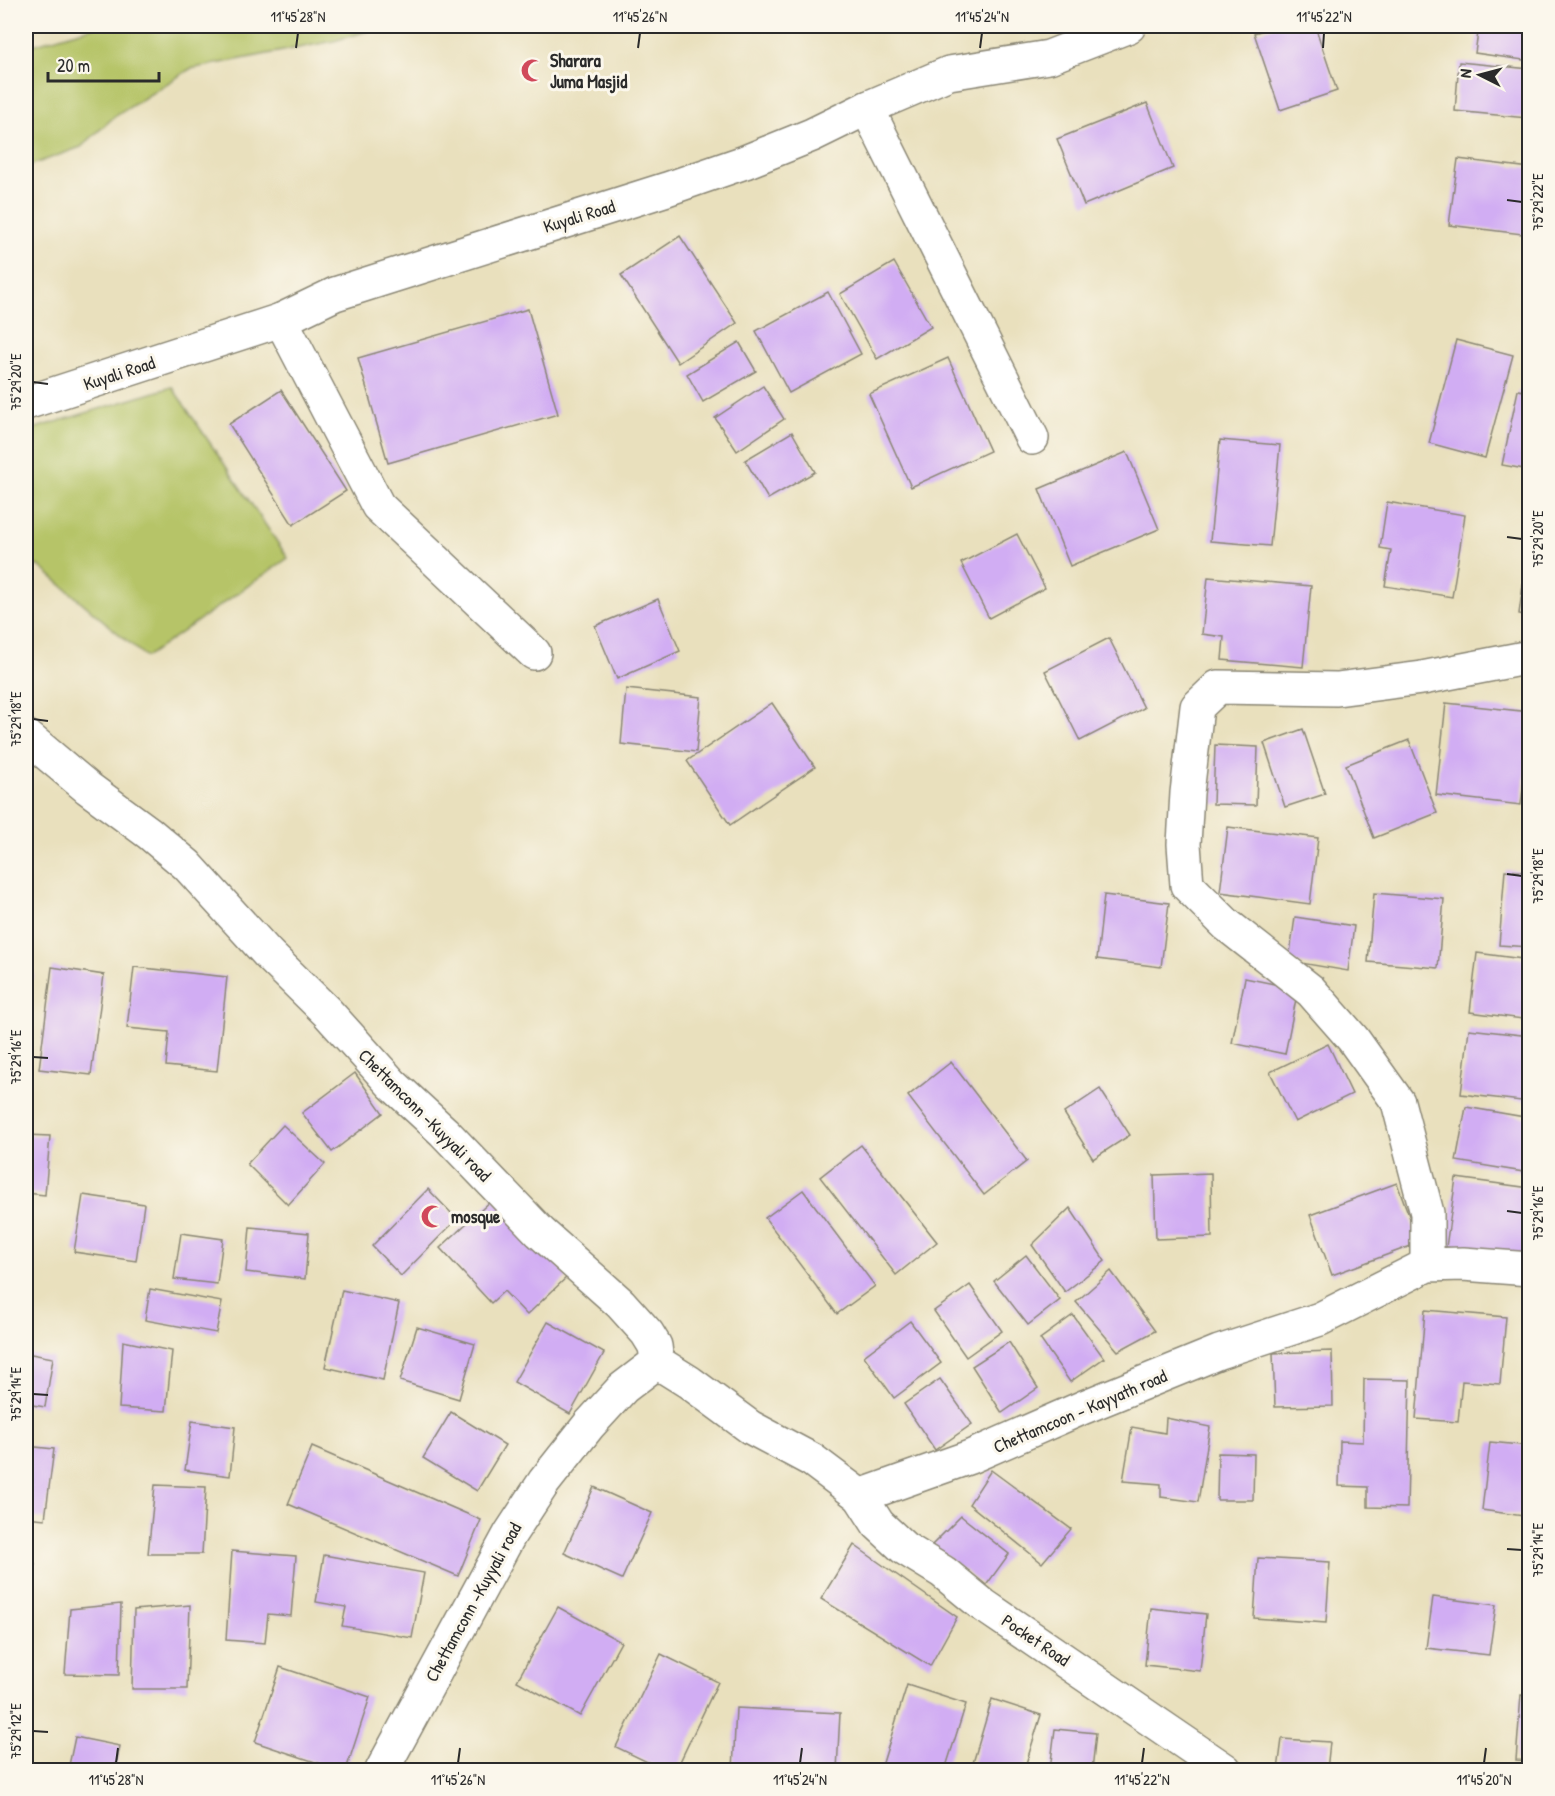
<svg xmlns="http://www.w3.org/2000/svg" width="1555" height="1796" font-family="'Patrick Hand',sans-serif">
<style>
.green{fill:#b6c467;stroke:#707849;stroke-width:1.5}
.building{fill:#d1adf3}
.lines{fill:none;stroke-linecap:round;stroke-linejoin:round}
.minor-casing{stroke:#8a8674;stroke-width:36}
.secondary-casing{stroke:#8a8674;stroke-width:36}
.minor{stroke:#fff;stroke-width:33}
.secondary{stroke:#fff;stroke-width:33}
.rail{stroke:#2b2b2b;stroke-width:4.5;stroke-dasharray:9 4.5;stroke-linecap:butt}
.ticks{fill:none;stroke:#2b2b2b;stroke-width:2}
.labels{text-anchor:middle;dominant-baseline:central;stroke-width:6;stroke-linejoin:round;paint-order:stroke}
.poi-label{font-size:18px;font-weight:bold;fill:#2b2b2b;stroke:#fbf7ec;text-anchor:start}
.street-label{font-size:18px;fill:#2b2b2b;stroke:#fbf7ec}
.neatline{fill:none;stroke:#2b2b2b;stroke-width:2}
.ticks-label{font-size:15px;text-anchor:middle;fill:#2b2b2b}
</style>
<rect width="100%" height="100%" fill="#fbf7ec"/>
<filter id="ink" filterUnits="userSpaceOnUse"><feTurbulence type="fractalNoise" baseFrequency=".0167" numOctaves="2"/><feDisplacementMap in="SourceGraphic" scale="12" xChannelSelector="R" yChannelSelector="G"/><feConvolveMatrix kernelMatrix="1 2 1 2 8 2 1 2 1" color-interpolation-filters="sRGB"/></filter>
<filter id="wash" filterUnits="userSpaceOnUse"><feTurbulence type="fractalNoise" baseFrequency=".008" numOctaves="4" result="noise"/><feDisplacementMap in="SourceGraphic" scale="24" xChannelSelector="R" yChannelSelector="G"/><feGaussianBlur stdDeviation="1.35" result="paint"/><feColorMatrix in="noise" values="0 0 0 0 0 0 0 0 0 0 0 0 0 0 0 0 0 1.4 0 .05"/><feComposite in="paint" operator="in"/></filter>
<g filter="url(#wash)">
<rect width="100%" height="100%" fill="#e9e0bd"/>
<g class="green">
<path d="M97,26H384L334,41L190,69L114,117L81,147L26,167V47Z"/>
<path d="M172,387L288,558L146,657L38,565L26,571V431Z"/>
</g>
<g id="blocks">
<g class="building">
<path d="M1277,26H1315L1337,91L1280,110L1254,33Z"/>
<path d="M1479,26L1530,28V61L1475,53Z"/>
<path d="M1459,62L1530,69L1527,118L1455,111Z"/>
<path d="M1147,103L1173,168L1084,205L1057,139Z"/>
<path d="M1458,159L1530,168V235L1449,225Z"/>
<path d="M680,236L737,323L678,363L621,275Z"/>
<path d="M894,262L931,327L877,359L840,294Z"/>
<path d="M828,292L861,354L789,393L756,331Z"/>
<path d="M528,309L558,414L388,463L358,358Z"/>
<path d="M1456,340L1513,355L1485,458L1429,443Z"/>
<path d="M739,342L756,371L703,402L687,374Z"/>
<path d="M948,358L990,451L911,487L869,394Z"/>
<path d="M763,386L784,419L737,451L715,418Z"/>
<path d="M281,390L346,491L293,525L229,424Z"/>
<path d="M1518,390L1530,392V470L1502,465Z"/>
<path d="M792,432L815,472L768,499L745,460Z"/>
<path d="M1220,440L1280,445L1270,546L1210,541Z"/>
<path d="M1127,452L1159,529L1070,566L1039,489Z"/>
<path d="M1387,502L1465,515L1452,597L1385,586L1391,550L1380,548Z"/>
<path d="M1017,534L1045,588L989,618L961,563Z"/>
<path d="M1528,548H1530V616L1519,614Z"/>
<path d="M1208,577L1311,586L1303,667L1222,660L1224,637L1202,634Z"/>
<path d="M658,599L680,651L617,679L595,626Z"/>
<path d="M1109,638L1144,708L1080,741L1045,671Z"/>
<path d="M626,689L701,697L696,752L621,744Z"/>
<path d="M772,703L815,767L730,825L687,761Z"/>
<path d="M1446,703L1530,712V732L1521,805L1436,795Z"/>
<path d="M1303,729L1325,794L1285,807L1264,743Z"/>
<path d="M1409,740L1437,813L1374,838L1346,765Z"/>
<path d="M1215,745L1258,747L1256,805L1213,804Z"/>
<path d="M1228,827L1318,838L1310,904L1220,892Z"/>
<path d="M1505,870L1530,872V947L1499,945Z"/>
<path d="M1374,893L1444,899L1438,968L1368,962Z"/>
<path d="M1104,895L1169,903L1161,967L1097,959Z"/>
<path d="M1295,917L1354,926L1348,971L1289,961Z"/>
<path d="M1477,953L1530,960V1020L1470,1012Z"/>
<path d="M52,967L104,975L91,1075L39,1069Z"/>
<path d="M134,967L227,977L217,1071L166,1066L169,1032L127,1028Z"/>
<path d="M26,969L34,975L26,988Z"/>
<path d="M1245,978L1298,989L1285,1054L1232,1043Z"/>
<path d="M1469,1029L1530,1036V1102L1461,1094Z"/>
<path d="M1328,1044L1352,1094L1295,1122L1270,1072Z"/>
<path d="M951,1062L1027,1161L984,1195L908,1096Z"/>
<path d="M355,1073L383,1113L332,1152L302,1113Z"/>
<path d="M1100,1089L1130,1135L1093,1159L1064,1113Z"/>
<path d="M1466,1107L1530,1118V1173L1456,1161Z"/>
<path d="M283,1125L325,1164L288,1205L247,1164Z"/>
<path d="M26,1135L50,1136L45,1195L26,1193Z"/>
<path d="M861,1145L937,1242L896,1275L820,1177Z"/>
<path d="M1211,1173L1212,1237L1156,1239L1154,1175Z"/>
<path d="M1456,1178L1530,1188V1260L1446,1247Z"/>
<path d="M1397,1183L1419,1243L1332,1275L1310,1215Z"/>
<path d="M428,1189L457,1219L401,1276L372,1246Z"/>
<path d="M803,1190L875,1286L837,1314L765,1218Z"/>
<path d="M83,1195L144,1204L136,1261L74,1252Z"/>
<path d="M494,1198L568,1276L527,1315L504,1291L491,1303L440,1248Z"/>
<path d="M1070,1208L1105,1261L1065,1292L1032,1245Z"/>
<path d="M250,1227L309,1233L305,1279L246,1272Z"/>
<path d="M181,1233L223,1239L217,1284L174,1279Z"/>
<path d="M1026,1255L1060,1300L1028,1325L994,1281Z"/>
<path d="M1111,1271L1155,1331L1118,1351L1076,1302Z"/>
<path d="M970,1285L1002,1331L966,1357L934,1311Z"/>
<path d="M150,1289L222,1302L216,1333L145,1320Z"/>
<path d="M342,1290L399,1303L383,1380L325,1367Z"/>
<path d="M1425,1310L1506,1317L1500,1384L1462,1381L1458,1422L1416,1419Z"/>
<path d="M1073,1315L1104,1358L1070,1382L1040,1339Z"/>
<path d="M910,1321L941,1363L894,1398L864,1356Z"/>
<path d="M548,1322L604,1353L570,1414L514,1382Z"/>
<path d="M417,1327L475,1344L459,1399L400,1381Z"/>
<path d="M123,1341L172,1351L166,1411L119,1408Z"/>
<path d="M1009,1342L1038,1388L1002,1413L972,1366Z"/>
<path d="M1332,1351L1333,1406L1275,1407L1273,1353Z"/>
<path d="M26,1353L53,1358L45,1407L26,1404Z"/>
<path d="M940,1379L972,1424L935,1450L904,1404Z"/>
<path d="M1364,1379L1410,1380L1407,1508L1368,1507V1487L1339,1486L1340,1441L1363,1442Z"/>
<path d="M451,1412L505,1445L477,1491L423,1458Z"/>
<path d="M1166,1418L1210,1427L1198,1502L1161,1497V1484L1123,1481L1132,1427L1165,1433Z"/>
<path d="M192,1421L235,1427L230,1476L185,1470Z"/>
<path d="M1490,1442L1530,1446V1517L1482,1510Z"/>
<path d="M26,1446L54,1449L45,1519L26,1517Z"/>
<path d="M312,1447L481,1520L458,1576L288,1504Z"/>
<path d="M1218,1453L1254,1454L1253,1500H1217Z"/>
<path d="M991,1470L1071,1529L1042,1563L969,1504Z"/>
<path d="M155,1485L206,1487L202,1554H148Z"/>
<path d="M594,1487L652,1513L622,1579L564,1553Z"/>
<path d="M961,1516L1009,1554L985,1587L932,1545Z"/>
<path d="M854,1545L957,1617L930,1666L821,1599Z"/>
<path d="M232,1551L296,1556L291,1616L268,1614L265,1643L226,1640Z"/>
<path d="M324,1555L424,1573L412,1638L342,1626L346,1607L316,1602Z"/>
<path d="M1258,1558L1330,1562L1326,1623L1254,1618Z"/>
<path d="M26,1561L35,1564L26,1593Z"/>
<path d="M1433,1597L1496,1605L1489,1655L1426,1648Z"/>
<path d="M121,1604L119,1675L65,1674L70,1609Z"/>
<path d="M190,1605L187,1689H132L134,1610Z"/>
<path d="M558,1607L621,1642L580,1716L517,1681Z"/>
<path d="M1151,1608L1206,1614L1200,1671L1145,1665Z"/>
<path d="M661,1654L718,1682L676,1770H664L616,1747Z"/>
<path d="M280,1667L370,1697L346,1770H339L255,1742Z"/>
<path d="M907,1685L966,1704L945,1770H897L882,1766Z"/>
<path d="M1521,1695L1530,1696V1761L1516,1760Z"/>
<path d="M992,1699L1041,1715L1024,1770H997L973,1763Z"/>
<path d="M736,1708L840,1713L837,1770H733Z"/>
<path d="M1055,1729L1096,1733L1092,1770H1050Z"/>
<path d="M75,1737L120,1746L115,1770H68Z"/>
<path d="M1282,1739L1330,1742L1327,1770H1278Z"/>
</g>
</g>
</g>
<g filter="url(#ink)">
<use href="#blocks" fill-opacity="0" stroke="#8a8674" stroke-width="1.5"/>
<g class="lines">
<defs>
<g id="minor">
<path d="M867,108L1032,438"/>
<path d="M281,320L378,506L534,653"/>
<path d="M26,736L88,788L149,833L187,865L269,955L327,1012L392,1084L444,1132L540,1232L620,1303L647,1333L655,1346L657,1362L623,1388L589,1425L544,1482L510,1534L382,1770"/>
<path d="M1427,1265V1213L1398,1102L1353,1039L1311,991L1227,925L1187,885L1184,844L1187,793L1197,707L1218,687L1337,689L1422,678L1530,657"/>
<path d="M657,1362L689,1382L750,1427L812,1460L860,1496L970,1457L1084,1407L1219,1352L1320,1319L1427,1265L1463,1264L1530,1269"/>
<path d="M860,1496L878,1524L904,1548L943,1572L983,1605L1225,1770"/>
</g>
<path id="secondary" d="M26,403L281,320L335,294L667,189L745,162L812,135L867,108L949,73L1049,57L1129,26"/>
</defs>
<use href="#minor" class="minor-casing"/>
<use href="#secondary" class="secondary-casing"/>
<use href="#minor" class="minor"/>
<use href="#secondary" class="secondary"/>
<path class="rail" d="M26,26H27"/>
</g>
</g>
<path class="ticks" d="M296,48L298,33M638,48L640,33M980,48L982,33M1323,48L1324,33M1507,200L1522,202M33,382L48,384M1507,537L1522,539M33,719L48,721M1507,874L1522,876M33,1057L48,1058M1507,1211L1522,1213M33,1394L48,1395M1507,1549L1522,1550M33,1731L48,1732M116,1763L118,1748M458,1763L460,1748M800,1763L802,1748M1142,1763L1144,1748M1484,1763L1486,1748"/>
<defs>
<symbol id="mosque-bare" viewBox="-9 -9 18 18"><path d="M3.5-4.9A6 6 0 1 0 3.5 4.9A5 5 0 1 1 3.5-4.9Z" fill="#d1495b" stroke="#fbf7ec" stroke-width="2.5" paint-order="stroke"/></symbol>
</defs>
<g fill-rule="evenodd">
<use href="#mosque-bare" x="516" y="54" width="33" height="33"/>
<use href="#mosque-bare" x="416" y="1200" width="33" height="33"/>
</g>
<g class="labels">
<g class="poi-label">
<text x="550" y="60">Sharara<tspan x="550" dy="21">Juma Masjid</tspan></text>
<text x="451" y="1216">mosque</text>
</g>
<g class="street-label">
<text transform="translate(579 216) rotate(-17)">Kuyali Road</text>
<text transform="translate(119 373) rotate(-18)">Kuyali Road</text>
<text transform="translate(425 1115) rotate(45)">Chettamconn -Kuyyali road</text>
<text transform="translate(1080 1411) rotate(-23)">Chettamcoon - Kayyath road</text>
<text transform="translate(473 1602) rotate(-61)">Chettamconn -Kuyyali road</text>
<text transform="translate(1036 1640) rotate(34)">Pocket Road</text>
</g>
</g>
<rect width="1555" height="1796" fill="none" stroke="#fbf7ec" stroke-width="66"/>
<g transform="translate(1480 75) rotate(276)" stroke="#fbf7ec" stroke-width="4.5" paint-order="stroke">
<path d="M0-4.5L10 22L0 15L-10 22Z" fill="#2b2b2b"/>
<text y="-9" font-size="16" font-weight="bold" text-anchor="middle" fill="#2b2b2b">N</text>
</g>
<path d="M48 72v9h111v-9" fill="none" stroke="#2b2b2b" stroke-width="3"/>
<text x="57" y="72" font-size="18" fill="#2b2b2b" stroke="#fbf7ec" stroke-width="4.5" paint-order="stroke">20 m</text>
<rect x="33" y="33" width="1489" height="1730" class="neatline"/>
<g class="ticks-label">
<text x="298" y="22">11°45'28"N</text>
<text x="640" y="22">11°45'26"N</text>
<text x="982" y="22">11°45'24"N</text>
<text x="1324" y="22">11°45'22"N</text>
<text transform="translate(1538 202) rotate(-90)" y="5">75°29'22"E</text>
<text transform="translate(16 382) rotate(-90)" y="5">75°29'20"E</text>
<text transform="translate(1538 539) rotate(-90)" y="5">75°29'20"E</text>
<text transform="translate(16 719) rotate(-90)" y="5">75°29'18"E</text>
<text transform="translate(1538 876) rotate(-90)" y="5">75°29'18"E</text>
<text transform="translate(16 1057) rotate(-90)" y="5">75°29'16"E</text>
<text transform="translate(1538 1213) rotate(-90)" y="5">75°29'16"E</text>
<text transform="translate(16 1394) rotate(-90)" y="5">75°29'14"E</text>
<text transform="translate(1538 1550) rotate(-90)" y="5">75°29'14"E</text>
<text transform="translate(16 1731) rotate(-90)" y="5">75°29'12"E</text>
<text x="116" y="1785">11°45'28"N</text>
<text x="458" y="1785">11°45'26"N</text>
<text x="800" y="1785">11°45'24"N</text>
<text x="1142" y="1785">11°45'22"N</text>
<text x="1484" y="1785">11°45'20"N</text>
</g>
</svg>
